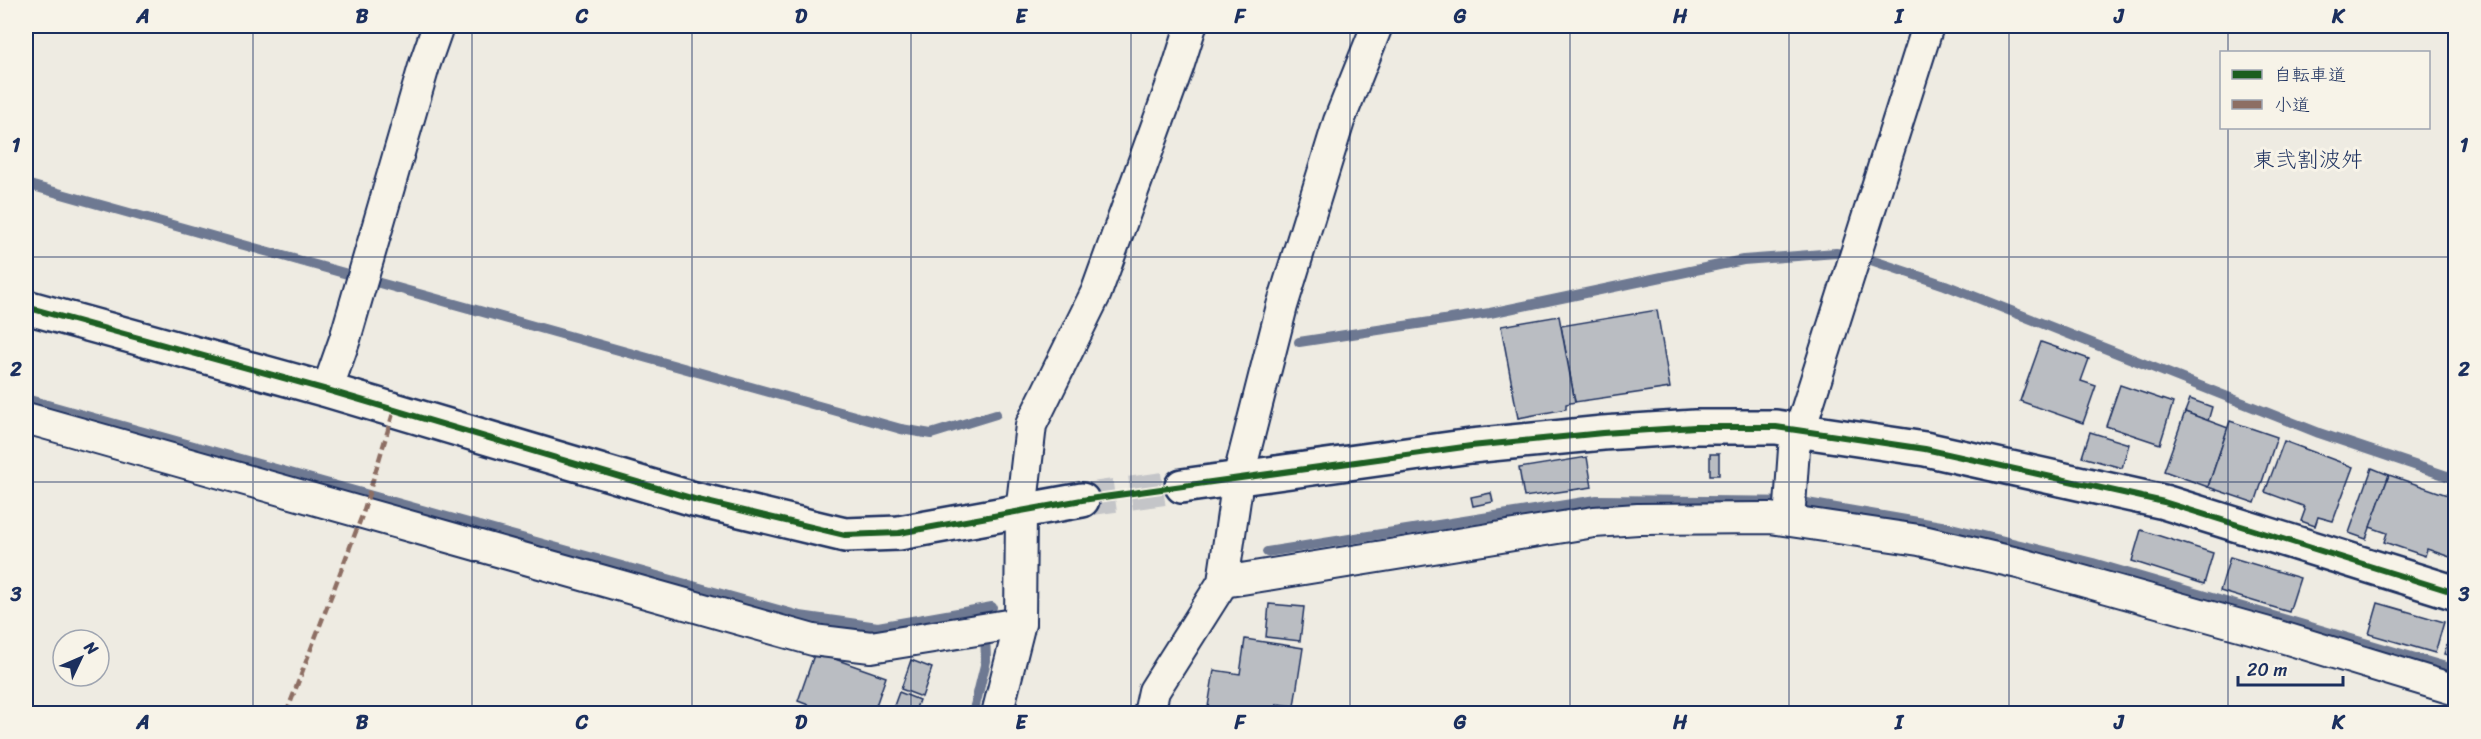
<svg xmlns="http://www.w3.org/2000/svg" width="2481" height="739" font-family="Sriracha,'Klee One',sans-serif">
<style>
.lines{fill:none;stroke-linecap:round;stroke-linejoin:round}
.stream{stroke:#6e7992;stroke-width:10}
.building{fill:#babdc2;stroke:#1b2f5e;stroke-width:1.5}
.secondary-tunnel{stroke:#c4c5c8;stroke-width:33;stroke-dasharray:33 16;stroke-linecap:butt}
.street-casing{stroke:#1b2f5e;stroke-width:34}
.secondary-casing{stroke:#1b2f5e;stroke-width:38}
.street{stroke:#f7f3e8;stroke-width:30}
.secondary{stroke:#f7f3e8;stroke-width:33}
.quiet{stroke:#8d6e63;stroke-width:4.5;stroke-dasharray:9 4.5;stroke-linecap:butt}
.cycleway-casing{stroke:#f7f3e8;stroke-width:10}
.cycleway{stroke:#1b5e20;stroke-width:6}
.grid{fill:none;stroke:#1b2f5e;stroke-width:1.5;stroke-opacity:0.55}
.labels{text-anchor:middle;dominant-baseline:central;stroke-width:6;stroke-linejoin:round;paint-order:stroke}
.neighbourhood-label{font-size:22px;fill:#1b2f5e;stroke:#f7f3e8}
.neatline{fill:none;stroke:#1b2f5e;stroke-width:2}
.grid-label{font-size:20px;text-anchor:middle;font-weight:bold;fill:#1b2f5e}
</style>
<rect width="100%" height="100%" fill="#eeebe2"/>
<filter id="ink" filterUnits="userSpaceOnUse"><feTurbulence type="fractalNoise" baseFrequency=".0167" numOctaves="2"/><feDisplacementMap in="SourceGraphic" scale="12" xChannelSelector="R" yChannelSelector="G"/><feConvolveMatrix kernelMatrix="1 2 1 2 8 2 1 2 1" color-interpolation-filters="sRGB"/></filter>
<g filter="url(#ink)">
<g class="lines">
<g class="stream">
<path d="M26,184L901,429L931,434L996,414"/>
<path d="M1299,342L1490,313L1743,260L1836,253L1868,259L1945,285L2319,433L2456,479"/>
<path d="M26,399L800,616L878,627L992,607"/>
<path d="M1267,552L1597,500L1801,502L1947,527L2093,563L2456,670"/>
<path d="M973,714L986,661L985,631"/>
</g>
</g>
<g class="building">
<path d="M1657,310L1670,388L1575,402L1561,326Z"/>
<path d="M1559,316L1575,402L1566,404V409L1518,418L1501,326Z"/>
<path d="M2041,342L2089,359L2081,381L2096,386L2083,423L2020,401Z"/>
<path d="M2120,385L2173,403L2160,444L2106,426Z"/>
<path d="M2190,399L2212,407L2208,421L2185,412Z"/>
<path d="M2185,412L2228,428L2208,487L2164,471Z"/>
<path d="M2230,421L2277,437L2255,503L2208,487Z"/>
<path d="M2090,432L2129,444L2122,468L2082,457Z"/>
<path d="M2284,441L2353,467L2333,521L2318,517L2315,526L2301,521L2305,510L2303,506L2265,492Z"/>
<rect x="1710" y="454" width="9" height="21"/>
<path d="M1587,457L1592,487L1524,497L1519,468Z"/>
<path d="M2372,468L2389,475L2366,539L2349,533Z"/>
<path d="M2389,475L2456,498V541L2450,557L2427,549L2425,556L2384,542L2387,533L2370,527Z"/>
<path d="M1491,493L1493,502L1473,506L1471,497Z"/>
<path d="M2141,530L2213,553L2204,584L2132,561Z"/>
<path d="M2230,557L2300,578L2289,612L2220,591Z"/>
<path d="M2378,603L2444,622L2435,653L2369,634Z"/>
<path d="M1269,604L1304,607L1300,641L1266,637Z"/>
<path d="M2452,629L2456,630V657L2444,654Z"/>
<path d="M1245,639L1303,648L1294,706L1277,704L1276,714L1207,713L1214,670L1240,674Z"/>
<path d="M815,652L886,677L873,714H832L798,701Z"/>
<path d="M911,660L932,668L922,697L901,689Z"/>
<path d="M899,692L919,700L914,714H891Z"/>
</g>
<g class="lines">
<path class="secondary-tunnel" d="M1082,500L1182,486"/>
<defs>
<g id="street">
<path d="M327,390L345,339L425,63L438,26"/>
<path d="M26,418L813,640L871,647L1020,623"/>
<path d="M1789,520L1794,449L1928,26"/>
<path d="M1223,582L1594,522L1638,519L1770,518L1919,540L2022,564L2265,632L2456,690"/>
<path d="M997,714L1020,623L1021,512L1031,425L1096,293L1178,67L1191,26"/>
<path d="M1149,714L1154,691L1223,582L1238,479L1282,306L1339,121L1377,26"/>
</g>
<g id="secondary">
<path d="M26,307L327,390L694,499L845,535L899,533L1082,500"/>
<path d="M1182,486L1471,446L1603,433L1695,427H1776L1925,449L2164,502L2456,593"/>
</g>
</defs>
<use href="#street" class="street-casing"/>
<use href="#secondary" class="secondary-casing"/>
<use href="#street" class="street"/>
<use href="#secondary" class="secondary"/>
<path class="quiet" d="M286,714L363,513L394,410"/>
<defs>
<path id="cycleway" d="M26,307L327,390L694,499L845,535L899,533L1082,500L1471,446L1603,433L1695,427H1776L1925,449L2164,502L2456,593"/>
</defs>
<use href="#cycleway" class="cycleway-casing"/>
<use href="#cycleway" class="cycleway"/>
</g>
</g>
<path class="grid" d="M253,26V714M472,26V714M692,26V714M911,26V714M1131,26V714M1350,26V714M1570,26V714M1789,26V714M2009,26V714M2228,26V52M2228,128V714M26,257H2456M26,482H2456"/>
<g class="labels">
<g class="neighbourhood-label">
<text x="2308" y="159">東弐割波舛</text>
</g>
</g>
<rect width="2481" height="739" fill="none" stroke="#f7f3e8" stroke-width="66"/>
<rect x="2220" y="51" width="210" height="78" fill="#f7f3e8" stroke="#9fa5b1" stroke-width="1.5"/>
<rect x="2232" y="70" width="30" height="9" fill="#1b5e20" stroke="#9fa5b1" stroke-width="1.5"/>
<text x="2274" y="81" font-size="18" fill="#1b2f5e">自転車道</text>
<rect x="2232" y="100" width="30" height="9" fill="#8d6e63" stroke="#9fa5b1" stroke-width="1.5"/>
<text x="2274" y="111" font-size="18" fill="#1b2f5e">小道</text>
<g transform="translate(81 658) rotate(46)"><circle r="28" fill="#f7f3e8" stroke="#9fa5b1" stroke-width="1.5"/>
<path d="M0-4.5L10 22L0 15L-10 22Z" fill="#1b2f5e"/>
<text y="-9" font-size="16" font-weight="bold" text-anchor="middle" fill="#1b2f5e">N</text>
</g>
<path d="M2238 676v9h105v-9" fill="none" stroke="#1b2f5e" stroke-width="3"/>
<text x="2247" y="676" font-size="18" fill="#1b2f5e" stroke="#f7f3e8" stroke-width="4.5" paint-order="stroke">20 m</text>
<rect x="33" y="33" width="2415" height="673" class="neatline"/>
<g class="grid-label">
<text x="143" y="23">A</text>
<text x="362" y="23">B</text>
<text x="582" y="23">C</text>
<text x="801" y="23">D</text>
<text x="1021" y="23">E</text>
<text x="1240" y="23">F</text>
<text x="1460" y="23">G</text>
<text x="1680" y="23">H</text>
<text x="1899" y="23">I</text>
<text x="2119" y="23">J</text>
<text x="2338" y="23">K</text>
<text x="16" y="152">1</text>
<text x="2464" y="152">1</text>
<text x="16" y="376">2</text>
<text x="2464" y="376">2</text>
<text x="16" y="601">3</text>
<text x="2464" y="601">3</text>
<text x="143" y="729">A</text>
<text x="362" y="729">B</text>
<text x="582" y="729">C</text>
<text x="801" y="729">D</text>
<text x="1021" y="729">E</text>
<text x="1240" y="729">F</text>
<text x="1460" y="729">G</text>
<text x="1680" y="729">H</text>
<text x="1899" y="729">I</text>
<text x="2119" y="729">J</text>
<text x="2338" y="729">K</text>
</g>
</svg>
